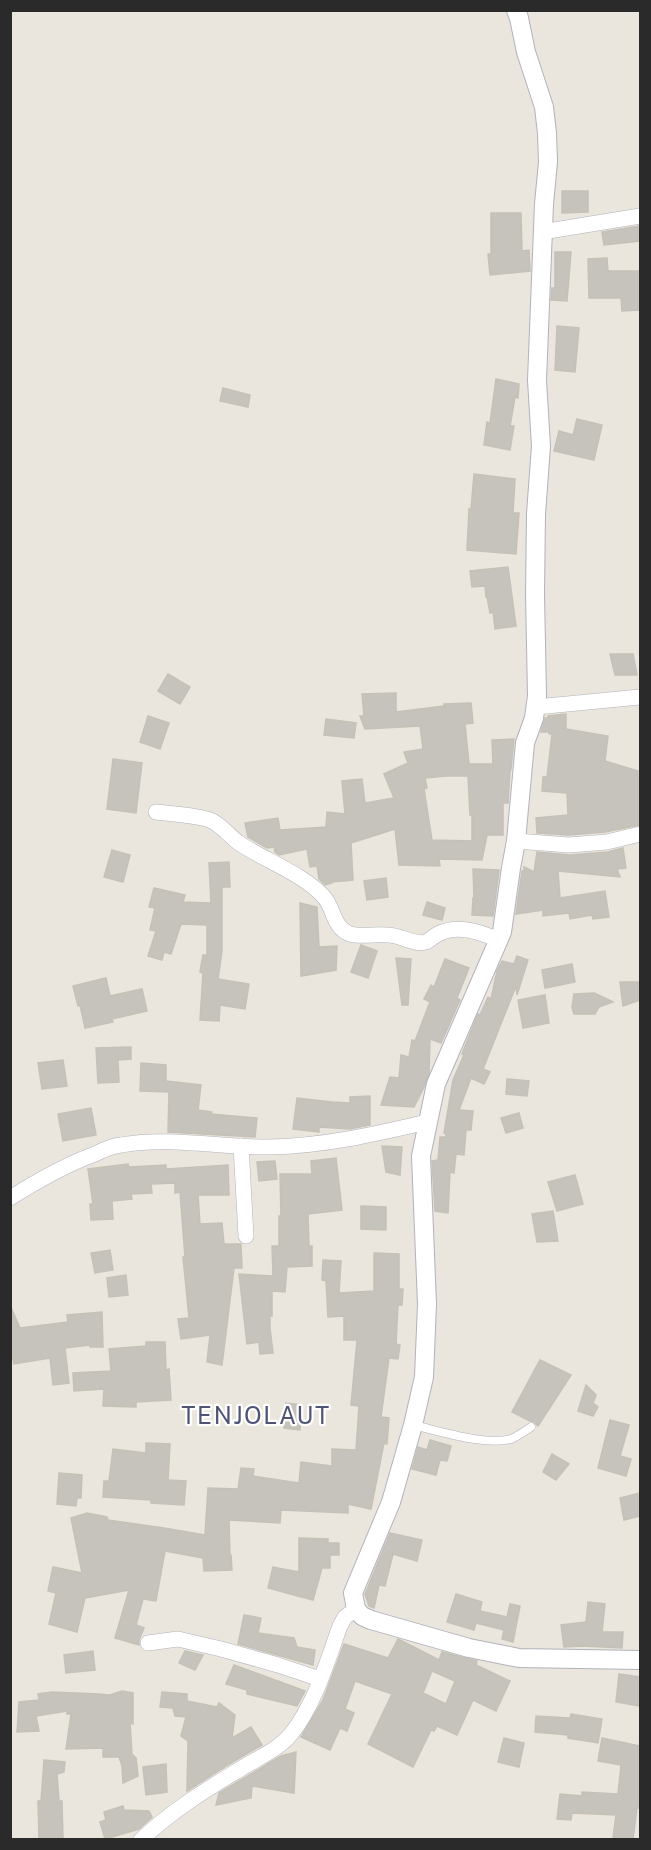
<svg xmlns="http://www.w3.org/2000/svg" width="651" height="1850" font-family="'Public Sans',sans-serif">
<style>
.building{fill:#c6c3bc;stroke:#c6c1b7;stroke-width:1.5;fill-rule:evenodd}
.lines{fill:none;stroke-linecap:round;stroke-linejoin:round}
.service-casing{stroke:#b1b3bc;stroke-width:9}
.minor-casing{stroke:#b1b3bc;stroke-width:16}
.tertiary-casing{stroke:#b1b3bc;stroke-width:20}
.service{stroke:#fff;stroke-width:8}
.minor{stroke:#fff;stroke-width:15}
.tertiary{stroke:#fff;stroke-width:18}
.labels{text-anchor:middle;dominant-baseline:central;stroke-width:4.5;stroke-linejoin:round;paint-order:stroke}
.quarter-label{font-size:24px;letter-spacing:1.5px;fill:#4f5476;stroke:#fff}
</style>
<rect width="100%" height="100%" fill="#eae5dd"/>
<g class="building">
<path d="M562,191H588V212L562,213Z"/>
<path d="M491,213H521L522,251L529,250L530,271L490,275L488,254H491Z"/>
<path d="M639,226L640,241L604,245L602,232Z"/>
<path d="M555,252H571L567,301L551,300L552,288H555Z"/>
<path d="M607,258L608,271H640V310L622,311L621,298H589L588,259Z"/>
<path d="M557,326L579,328L575,372L555,370Z"/>
<path d="M496,379L519,384L518,398L515,397L510,426H514L510,450L484,445L487,422L490,423Z"/>
<path d="M223,388L250,395L248,407L220,401Z"/>
<path d="M577,419L602,425L594,460L554,451L559,431L573,435Z"/>
<path d="M474,474L515,479L513,513H519L516,554L467,550L469,509L471,510Z"/>
<path d="M508,567L516,626L495,629L493,612L490,613L487,597H486L485,586L472,587L470,571Z"/>
<path d="M610,654H633L637,675H615Z"/>
<path d="M168,674L190,687L180,704L158,691Z"/>
<path d="M396,693V712L444,706V704L471,703L473,723L465,724L469,764H493L492,740L514,739L511,769L510,771L508,803H503V835H487L482,860L439,859L440,866L399,865L395,829L351,843L353,880L331,882L332,883L325,885L319,879L317,866L310,867L307,849L279,855L275,852L274,847L267,848L248,837L245,823L278,818L280,830L326,827L327,812L345,814L342,781L362,779L365,803L394,798L384,774L408,763L404,752L423,749L420,726L365,729L360,716H364L362,694ZM446,776H468L470,815H472V841L432,840L424,789L427,788L425,778Z"/>
<path d="M566,714V729L608,736L605,761L638,771V780L640,779V825L605,832L569,835L537,833L536,818L568,815L567,793L542,791L543,777H547L552,734H549V732H541L545,718H548V716Z"/>
<path d="M148,716L169,723L160,749L140,742Z"/>
<path d="M326,719L356,723L354,738L324,735Z"/>
<path d="M113,759L142,763L136,813L107,809Z"/>
<path d="M623,848L626,868L617,869L620,877L558,871L560,898L605,891L609,917L593,919L592,915L570,919L569,913L543,916V910L516,914L522,871H524V867L534,872L537,852L570,855L608,852Z"/>
<path d="M112,850L130,855L123,882L104,877Z"/>
<path d="M229,862L230,887H222V951L218,979L249,984L245,1009L220,1005L219,1021L200,1020L203,973L200,972L203,955H207V925L181,924L171,954L164,952L162,960L148,956L156,931L150,930L155,908L149,907L154,888L185,895L183,902L211,903L209,863Z"/>
<path d="M473,869L499,870L493,916L472,915L473,898H474Z"/>
<path d="M386,878L388,897L367,900L364,881Z"/>
<path d="M427,902L445,908L442,920L423,915Z"/>
<path d="M300,903L317,907L319,947L337,946L336,970L301,976Z"/>
<path d="M361,945L377,951L368,978L351,972Z"/>
<path d="M517,956L528,960L517,995L516,986L483,1069L490,1072L484,1084L471,1078L459,1110L473,1111L471,1130H466L464,1155L456,1154L454,1173L450,1172L448,1213L435,1211L432,1161L438,1160L440,1137H446V1134L444,1133L453,1080L464,1055L462,1054L478,1014L480,1015L488,997L491,999L497,971L502,961L514,964Z"/>
<path d="M396,958L411,959L408,1005H402Z"/>
<path d="M445,959L469,968L457,998L460,1000L441,1043L430,1039L429,1073L424,1087L414,1107L381,1105L390,1077L399,1078L401,1055L409,1057L412,1040L415,1041L430,1002L424,999L431,985L434,987Z"/>
<path d="M572,964L575,982L545,988L542,970Z"/>
<path d="M106,978L110,996L142,989L147,1011L112,1019L113,1022L85,1028L80,1005L78,1006L73,986Z"/>
<path d="M620,982H640V1000L623,1006Z"/>
<path d="M594,993L613,1002L599,1007L595,1014H574L572,1008L574,994Z"/>
<path d="M545,995L549,1023L523,1028L518,1000Z"/>
<path d="M131,1047V1059L118,1060L119,1082L98,1083L96,1048Z"/>
<path d="M63,1060L67,1086L42,1089L38,1063Z"/>
<path d="M141,1063L166,1065V1081L201,1085L198,1110L212,1112L211,1114L257,1118L255,1137L168,1132L169,1092L140,1091Z"/>
<path d="M507,1079L529,1081L527,1096L506,1094Z"/>
<path d="M370,1096V1125L350,1129L319,1127V1132L293,1129L297,1098L332,1102L350,1103V1097Z"/>
<path d="M91,1108L96,1135L63,1141L58,1114Z"/>
<path d="M519,1113L523,1128L506,1133L501,1118Z"/>
<path d="M382,1146L402,1147L400,1175L386,1172Z"/>
<path d="M336,1158L342,1210L308,1214L309,1246H312V1266L287,1267L285,1292L272,1291V1316H270V1328L273,1353L260,1354L259,1342L247,1344L239,1274L273,1276L272,1246H279V1216H281L280,1174H312L311,1161Z"/>
<path d="M275,1161L277,1179L259,1181L257,1162Z"/>
<path d="M128,1164L129,1167L166,1165V1169L228,1165L229,1195H198L200,1224L222,1223L224,1244H241L242,1268H234L222,1365L207,1362L210,1335L181,1339L178,1319L189,1318L183,1257H185L180,1192L175,1193V1183L151,1184L152,1193L131,1194L132,1199L112,1201L113,1219L91,1220L90,1204H93L88,1169Z"/>
<path d="M575,1175L583,1204L557,1211L548,1182Z"/>
<path d="M361,1206L386,1207V1230L361,1229Z"/>
<path d="M553,1211L558,1241L537,1242L532,1214Z"/>
<path d="M110,1250L113,1270L95,1273L91,1253Z"/>
<path d="M374,1253L399,1254V1289H403L402,1305H398L396,1344L400,1345L398,1359L389,1358L381,1417L389,1418L387,1444L384,1443L371,1509L348,1504V1513L281,1510L280,1523L229,1520L230,1555H231L232,1570L204,1571L203,1558L165,1551L156,1601L143,1599L136,1625L144,1628L139,1640V1645L115,1638L129,1590L85,1598L77,1632L49,1624L56,1593L48,1591L53,1567L82,1573L71,1518L87,1513L107,1517L108,1520L164,1528L205,1535L208,1488L238,1489L241,1468L254,1469L253,1476L299,1483L301,1462L332,1466V1449L356,1450L359,1406L351,1405L357,1340H344V1316L328,1317L326,1281L322,1280L323,1260L341,1261L339,1293L374,1291Z"/>
<path d="M126,1275L128,1295L109,1297L107,1278Z"/>
<path d="M10,1305L20,1328L68,1322L67,1315L102,1312L103,1347H90V1345L65,1348L69,1383L53,1385L50,1358L14,1364L10,1345Z"/>
<path d="M146,1342H165L166,1370L169,1369L171,1400L136,1402V1407L103,1406L104,1389L74,1391L73,1373L111,1371L109,1349L146,1346Z"/>
<path d="M540,1360L571,1375L538,1426L534,1422L530,1421L512,1412Z"/>
<path d="M586,1385L596,1395L593,1403L598,1407L593,1416L578,1411Z"/>
<path d="M286,1403L302,1405L300,1430L284,1428Z"/>
<path d="M610,1420L629,1425L620,1456L631,1459L626,1476L598,1468Z"/>
<path d="M430,1440L451,1446L447,1461L440,1460L436,1475L412,1469L418,1447L427,1450Z"/>
<path d="M146,1443L170,1444L168,1480L186,1481L184,1505L151,1503V1500L103,1497L104,1481H109L113,1449L146,1453Z"/>
<path d="M552,1454L569,1464L556,1480L543,1472Z"/>
<path d="M59,1473L82,1475L81,1498H77L76,1506L57,1504Z"/>
<path d="M640,1493V1516L624,1520L620,1498Z"/>
<path d="M390,1533L422,1540L417,1561L393,1554L385,1586L379,1585L374,1608L369,1606L365,1594Z"/>
<path d="M299,1538L328,1539V1543H339V1555H330V1568H322L313,1600L268,1588L273,1567L299,1572Z"/>
<path d="M456,1594L482,1602L480,1611L507,1617L510,1604L520,1606L513,1642L502,1639L504,1630L476,1623L474,1630L447,1622Z"/>
<path d="M588,1602L605,1604L602,1632H623L622,1648L582,1646L564,1647L561,1625L586,1622Z"/>
<path d="M244,1615L261,1618L258,1633L294,1638L297,1647L315,1650L313,1665L238,1644Z"/>
<path d="M398,1639L439,1660L442,1652L477,1661L476,1665L510,1681L496,1711L473,1700L457,1735L437,1726L434,1731L431,1730L413,1767L368,1744L392,1694L355,1681L345,1709L354,1713L347,1731L340,1728L330,1750L301,1737L323,1700L344,1644L388,1658ZM432,1671L455,1681L446,1704L423,1693Z"/>
<path d="M93,1651L95,1670L66,1673L64,1655Z"/>
<path d="M185,1651L203,1655L195,1670L179,1663Z"/>
<path d="M234,1665L305,1691L297,1706L247,1694V1690L226,1684Z"/>
<path d="M619,1674L640,1677V1706L616,1702Z"/>
<path d="M122,1691L133,1693V1724L130,1723L132,1754L136,1758L138,1776L123,1783L122,1766L119,1757H103V1748L66,1749L71,1714H67V1711L36,1716L39,1731L17,1732L19,1702L39,1700L38,1694L52,1692L98,1694V1697L99,1694L110,1695Z"/>
<path d="M162,1692L187,1694V1701L217,1707L219,1703L235,1715L232,1738L251,1727L262,1745L226,1766L187,1791L188,1741L181,1736L186,1717L175,1716L173,1708L160,1707Z"/>
<path d="M571,1714L602,1719L598,1743L568,1738V1735L535,1732L536,1716L570,1718Z"/>
<path d="M504,1738L524,1743L519,1767L498,1762Z"/>
<path d="M602,1738L640,1746V1808H637L633,1839L613,1838L616,1815L572,1813L571,1820L557,1819L560,1794L582,1796V1792L618,1794L621,1765L598,1761Z"/>
<path d="M296,1752L294,1793L252,1786L251,1798L216,1805L219,1793L281,1756Z"/>
<path d="M44,1760L65,1762L64,1772L57,1774L59,1801H62L63,1839H39L38,1801H41Z"/>
<path d="M166,1764L167,1792L146,1795L143,1767Z"/>
<path d="M123,1806L124,1810L149,1811L152,1817L139,1829L105,1839L100,1822L106,1820L104,1812Z"/>
</g>
<g class="lines">
<defs>
<path id="service" d="M413,1425C440,1431 485,1446 511,1439C518,1436 525,1431 531,1427"/>
<g id="minor">
<path d="M542,232L640,216"/>
<path d="M536,707L640,697"/>
<path d="M156,812C172,814 196,815 210,820C222,825 229,836 239,843C264,860 305,875 324,897C334,908 333,928 350,934C364,938 381,932 395,936C404,938 417,945 426,942C430,940 434,936 438,934C458,924 480,932 499,940"/>
<path d="M516,841L569,845L607,842L640,834"/>
<path d="M241,1146L246,1236"/>
<path d="M10,1198C37,1181 65,1165 95,1154C103,1150 112,1146 121,1145C171,1136 220,1148 270,1147C324,1146 376,1134 427,1122"/>
<path d="M148,1643L178,1639L221,1649L278,1665L320,1679"/>
<path d="M141,1840C171,1811 207,1789 242,1768C258,1758 279,1749 291,1734C315,1704 327,1662 340,1626L345,1617L356,1609"/>
</g>
<path id="tertiary" d="M516,10L519,18L526,52L544,107L547,133L548,162L544,204L537,380L541,446L536,514L535,594L537,696L534,718L525,743L516,841L511,868L502,932L436,1084L421,1156L427,1304L424,1377L413,1425L391,1502L353,1593L356,1609L362,1616L371,1620L469,1648L519,1658L640,1660"/>
</defs>
<use href="#service" class="service-casing"/>
<use href="#minor" class="minor-casing"/>
<use href="#tertiary" class="tertiary-casing"/>
<use href="#service" class="service"/>
<use href="#minor" class="minor"/>
<use href="#tertiary" class="tertiary"/>
</g>
<g class="labels">
<g class="quarter-label">
<text x="256" y="1415">TENJOLAUT</text>
</g>
</g>
<rect width="651" height="1850" fill="none" stroke="#2a2a2a" stroke-width="24"/>
</svg>
